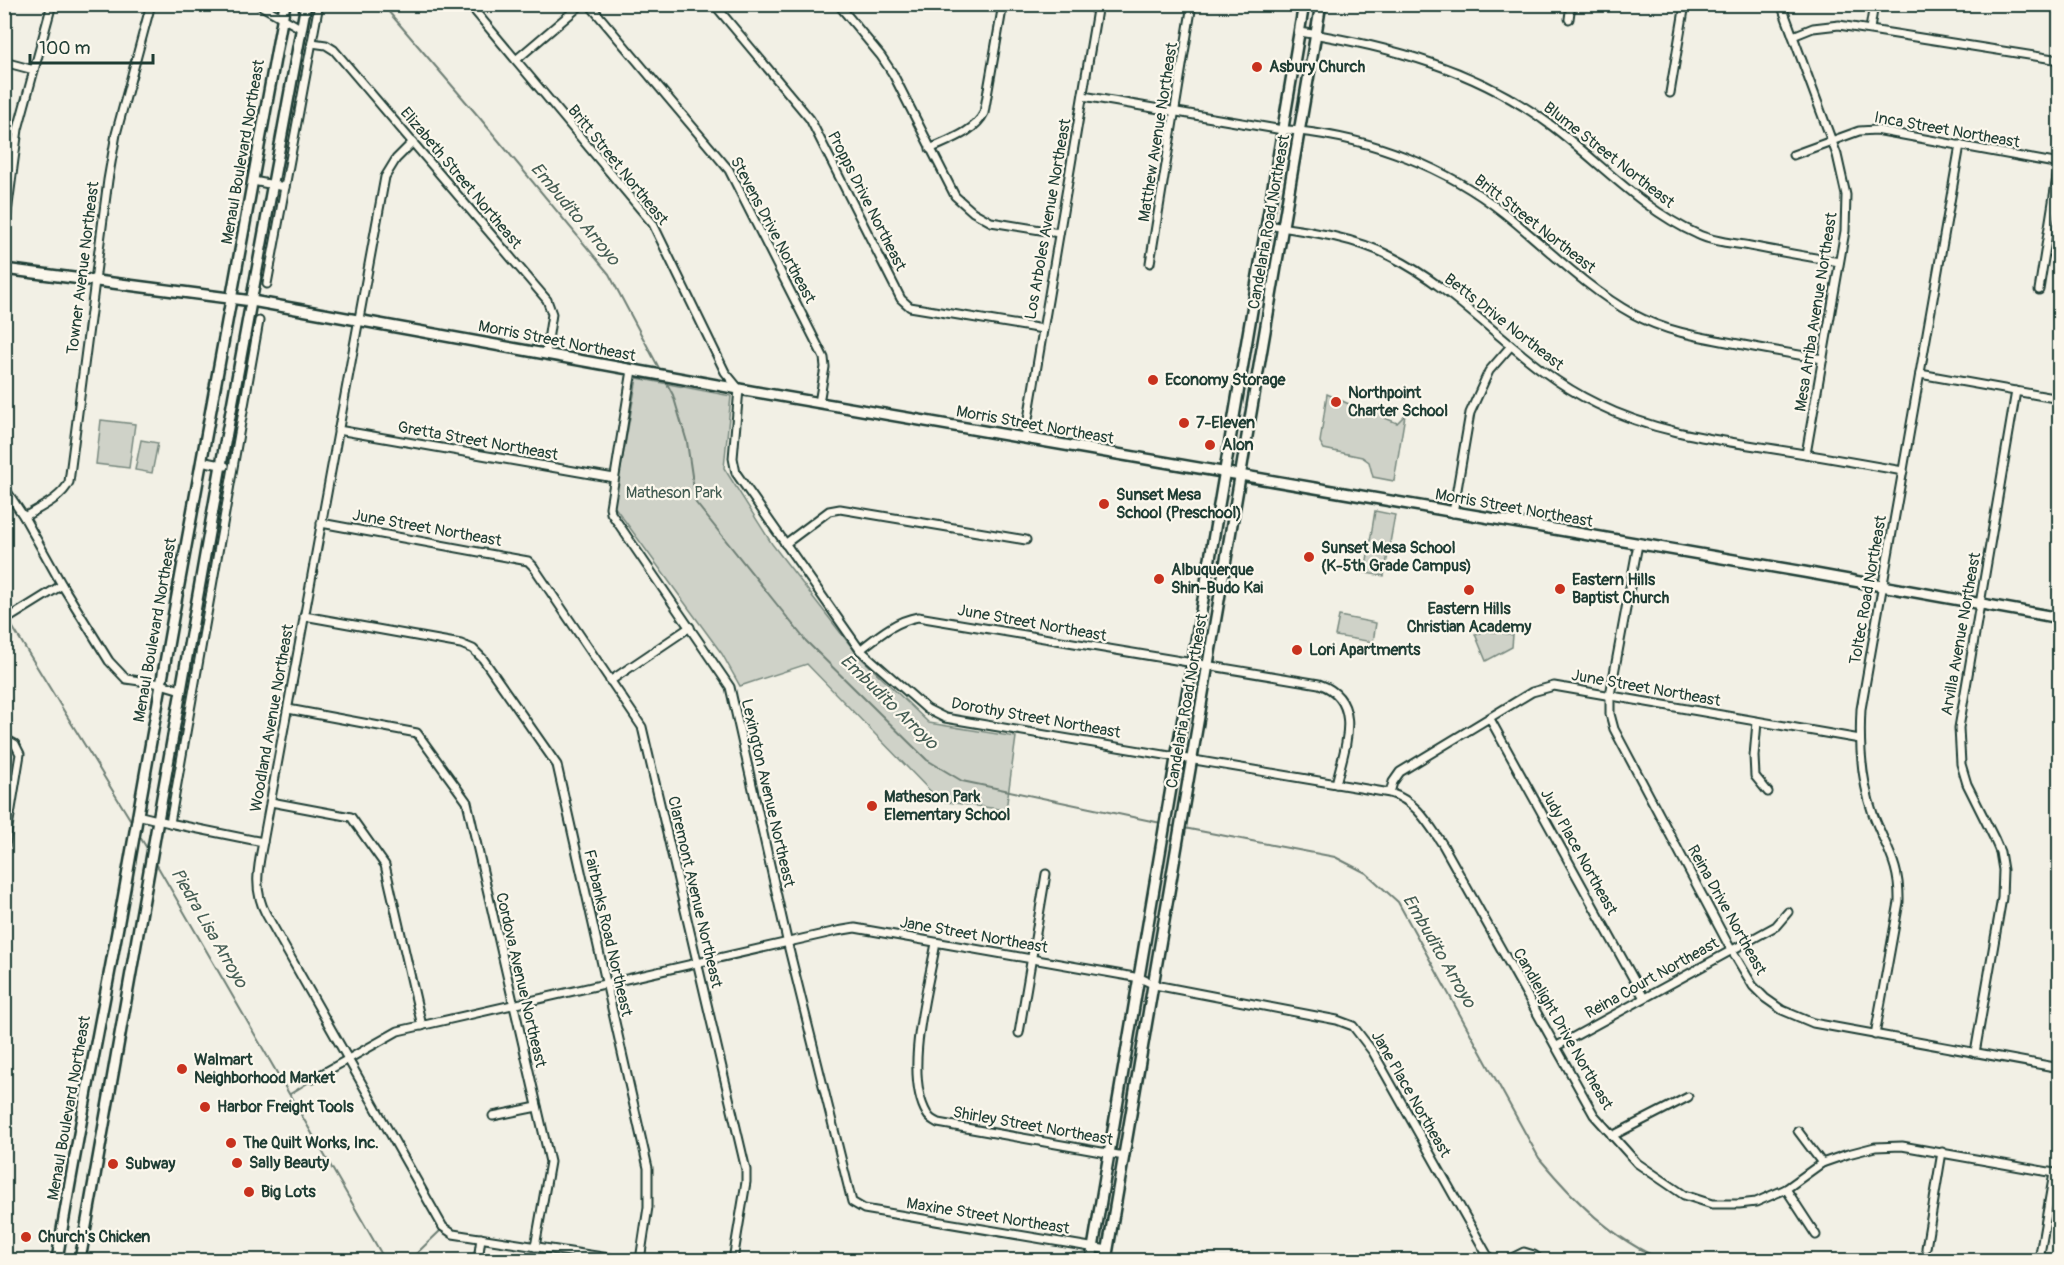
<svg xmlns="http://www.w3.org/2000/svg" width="2064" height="1265" font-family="Pangolin,sans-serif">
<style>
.green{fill:#cfd2c8;stroke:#77887e;stroke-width:1.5}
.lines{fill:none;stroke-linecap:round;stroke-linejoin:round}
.stream{stroke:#6e7f75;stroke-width:2}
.street-casing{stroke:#1f3d34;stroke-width:11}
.secondary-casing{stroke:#1f3d34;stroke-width:14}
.street{stroke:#fbf7ec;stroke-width:7}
.secondary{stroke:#fbf7ec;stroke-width:9}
.poi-dot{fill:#c8321e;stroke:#fbf7ec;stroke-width:2}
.labels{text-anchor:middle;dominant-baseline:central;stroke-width:4.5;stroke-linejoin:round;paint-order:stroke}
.poi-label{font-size:16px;font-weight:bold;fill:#1f3d34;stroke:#fbf7ec;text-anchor:start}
.street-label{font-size:16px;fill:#1f3d34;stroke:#fbf7ec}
.park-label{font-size:16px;fill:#425b52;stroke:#fbf7ec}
.water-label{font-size:18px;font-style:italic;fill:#465e55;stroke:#fbf7ec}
</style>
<rect width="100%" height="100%" fill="#f2f0e5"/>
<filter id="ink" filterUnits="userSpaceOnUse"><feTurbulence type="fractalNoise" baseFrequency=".0167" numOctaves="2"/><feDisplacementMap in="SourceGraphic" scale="12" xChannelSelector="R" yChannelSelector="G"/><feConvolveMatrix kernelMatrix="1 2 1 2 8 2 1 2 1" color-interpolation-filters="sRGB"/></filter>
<g filter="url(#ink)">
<g class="green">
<path d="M637,378L731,396L724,468L772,544L857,654L929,723L1016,737L1006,810L940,801L807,664L740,686L722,654L614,506Z"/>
<path d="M1327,394L1375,416L1381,405H1384L1385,418L1397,423L1405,415L1394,481L1373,477L1369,462L1362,457L1324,449L1320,442Z"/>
<path d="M101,420L135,424L129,468L96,464Z"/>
<path d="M141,440L158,443L152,473L135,470Z"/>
<path d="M1375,511L1395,515L1384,576L1365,573Z"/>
<path d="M1339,616L1376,623L1373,642L1335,636Z"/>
<path d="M1489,631L1513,635L1512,647L1486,661L1475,634Z"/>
</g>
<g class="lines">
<g class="stream">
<path d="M382,4L479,117L609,274L660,370"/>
<path d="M664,378L673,395L687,442L696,503L806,641L927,760L962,781L1161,823"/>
<path d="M4,613L133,824"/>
<path d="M1166,825L1178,827"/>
<path d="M1184,828L1335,857L1366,873L1398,902L1539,1158C1573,1199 1613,1240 1663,1260"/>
<path d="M137,832L148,850"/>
<path d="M154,860L385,1260"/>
<path d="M290,1094L311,1081"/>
<path d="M1649,1256L1654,1260"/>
<path d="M406,1260L417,1253L441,1230"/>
</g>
<defs>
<g id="street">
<path d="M258,4L302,29"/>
<path d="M469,4L653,224L725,372L739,389L733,458L736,473L860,650L927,709L945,718L1390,793C1416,801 1428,823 1443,845L1594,1115L1637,1163L1684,1195L1712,1204H1739L1756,1202L1786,1189L1822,1163L1848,1154L1875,1147L1902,1146L2060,1174"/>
<path d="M589,4L729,170L824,358L825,367L819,403"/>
<path d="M714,4L810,119L901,299L910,307L1043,329"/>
<path d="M838,4L881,56L893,74L955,196L973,212L991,222L1059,233"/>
<path d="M1781,4L1837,155L1846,195L1845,231L1806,454"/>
<path d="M1569,19L1571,4"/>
<path d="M1870,29L1874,4"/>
<path d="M1300,32C1390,46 1478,70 1552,126C1600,162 1641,209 1697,234C1713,242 1733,243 1750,246C1780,252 1810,257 1839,262"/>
<path d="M1793,36L1813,28L1839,25L2060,60"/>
<path d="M312,43L326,45L334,50L547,300L552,314L546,353"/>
<path d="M516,60L582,4"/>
<path d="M4,62L34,70"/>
<path d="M1670,93L1685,4"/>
<path d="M1083,96L1277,129C1284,130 1292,130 1299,131C1373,139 1446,167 1504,213C1545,246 1587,289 1633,314C1664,331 1699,337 1733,343C1763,349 1793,354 1823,359"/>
<path d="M413,142L396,159L385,177L263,842C258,867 253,890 266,914L443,1227L453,1234L622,1260"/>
<path d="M930,149C949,140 975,132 984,113L1003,4"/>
<path d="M1793,155L1859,131L1876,130L2060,164"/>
<path d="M253,181L285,187"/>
<path d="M1267,225C1308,231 1353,237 1390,256C1466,293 1519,367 1597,404C1651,431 1709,439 1768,448C1813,455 1858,463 1903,471"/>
<path d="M4,236L18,129L52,4"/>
<path d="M1150,263L1192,4"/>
<path d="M267,284L319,4"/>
<path d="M2039,290L2059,164"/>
<path d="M632,370L610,507L611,513L730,687L789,949L852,1202L864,1209L1108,1250"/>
<path d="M1920,374L2060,399"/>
<path d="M338,430L614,478"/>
<path d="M1025,437L1098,4"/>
<path d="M201,461L225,466"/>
<path d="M4,487L24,517L62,585L109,661L126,679L161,684L181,690"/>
<path d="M1453,513L1470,413L1489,371L1510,347"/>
<path d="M24,517C39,508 62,498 69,482L108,180L116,134L151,4"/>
<path d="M321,523L528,561L533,566L642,727L746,1170V1182L733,1260"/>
<path d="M785,544L829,511L840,509L1026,540"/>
<path d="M1638,544L1610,695V714L1614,729L1728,944L1753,986L1765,998L1782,1010L1813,1023L2060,1068"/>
<path d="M304,616L461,644L473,649L483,659L557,765L648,1168V1207L640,1260"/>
<path d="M4,621L62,585"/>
<path d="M860,650C878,636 895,621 918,617L1319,684C1365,700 1344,749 1336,784"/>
<path d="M610,681L690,627"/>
<path d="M288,709L417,733L467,802L550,1162L535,1247"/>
<path d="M2060,713V735"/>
<path d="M1490,719L1644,998"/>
<path d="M1757,722L1754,756L1755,776L1768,792"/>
<path d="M4,738L15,744L20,754L4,852"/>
<path d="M1390,793L1393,782L1400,772L1532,692L1554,686L1860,739"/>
<path d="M271,802L351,817L385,865L422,1026"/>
<path d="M137,815L174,824L263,842"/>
<path d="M170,823L259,321"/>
<path d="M936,943C928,988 903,1074 927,1114C929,1118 934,1121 938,1123L1124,1156"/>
<path d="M1019,1033L1046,874"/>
<path d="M1875,1035L1899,902C1900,863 1886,849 1873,814C1861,780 1859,745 1861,709L1960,145"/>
<path d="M1557,1046L1776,926L1788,912"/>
<path d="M1975,1053L2002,898L2003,870L2000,852L1994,838L1967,784L1961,764L1959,728L2016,391"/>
<path d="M313,1079L398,1031L837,931L855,928L1140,978L1155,985L1337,1020L1353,1026L1373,1052L1490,1260"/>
<path d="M493,1116L537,1107"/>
<path d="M1798,1131L1822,1163"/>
<path d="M1612,1136L1688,1097"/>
<path d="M1786,1189L1816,1235"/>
<path d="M1926,1248L1942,1152"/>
<path d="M478,1260L481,1238"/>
<path d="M1508,1260L1524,1252L1534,1255L1540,1260"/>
<path d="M2039,1260L2054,1173"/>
</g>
<g id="secondary">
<path d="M4,269L252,301L739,389L1804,572L2060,618"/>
<path d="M57,1260C77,1134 104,1008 126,882C177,589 232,297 285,4"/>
<path d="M80,1260L221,465L306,4"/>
<path d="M1091,1260L1304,4"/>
<path d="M1106,1260L1321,4"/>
</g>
</defs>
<use href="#street" class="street-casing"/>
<use href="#secondary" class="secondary-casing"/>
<use href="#street" class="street"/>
<use href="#secondary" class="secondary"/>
</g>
</g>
<g class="poi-dot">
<circle cx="1257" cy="67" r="6"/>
<circle cx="1153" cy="380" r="6"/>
<circle cx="1336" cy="402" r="6"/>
<circle cx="1184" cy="423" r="6"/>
<circle cx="1210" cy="445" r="6"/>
<circle cx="1104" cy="504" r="6"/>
<circle cx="1309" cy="557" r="6"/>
<circle cx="1159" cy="579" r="6"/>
<circle cx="1560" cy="589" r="6"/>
<circle cx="1469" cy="590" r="6"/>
<circle cx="1297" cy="650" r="6"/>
<circle cx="872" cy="806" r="6"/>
<circle cx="182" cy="1069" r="6"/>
<circle cx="205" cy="1107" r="6"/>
<circle cx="231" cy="1143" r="6"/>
<circle cx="237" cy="1163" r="6"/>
<circle cx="113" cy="1164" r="6"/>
<circle cx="249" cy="1192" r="6"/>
<circle cx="26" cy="1237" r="6"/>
</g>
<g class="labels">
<g class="poi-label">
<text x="1269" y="67">Asbury Church</text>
<text x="1165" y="380">Economy Storage</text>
<text x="1348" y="393">Northpoint<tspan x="1348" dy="18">Charter School</tspan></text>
<text x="1196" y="423">7-Eleven</text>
<text x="1222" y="445">Alon</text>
<text x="1116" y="495">Sunset Mesa<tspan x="1116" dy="18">School (Preschool)</tspan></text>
<text x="1321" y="548">Sunset Mesa School<tspan x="1321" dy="18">(K-5th Grade Campus)</tspan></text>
<text x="1171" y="570">Albuquerque<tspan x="1171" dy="18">Shin-Budo Kai</tspan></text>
<text x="1572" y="580">Eastern Hills<tspan x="1572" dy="18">Baptist Church</tspan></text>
<text x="1469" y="609" text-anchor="middle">Eastern Hills<tspan x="1469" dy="18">Christian Academy</tspan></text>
<text x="1309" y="650">Lori Apartments</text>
<text x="884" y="797">Matheson Park<tspan x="884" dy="18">Elementary School</tspan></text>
<text x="194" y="1060">Walmart<tspan x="194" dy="18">Neighborhood Market</tspan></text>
<text x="217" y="1107">Harbor Freight Tools</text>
<text x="243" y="1143">The Quilt Works, Inc.</text>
<text x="249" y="1163">Sally Beauty</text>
<text x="125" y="1164">Subway</text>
<text x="261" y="1192">Big Lots</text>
<text x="38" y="1237">Church's Chicken</text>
</g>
<g class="street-label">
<text transform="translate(1947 130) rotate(10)">Inca Street Northeast</text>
<text transform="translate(1158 132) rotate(-81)">Matthew Avenue Northeast</text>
<text transform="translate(243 152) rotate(-80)">Menaul Boulevard Northeast</text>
<text transform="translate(1609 155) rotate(38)">Blume Street Northeast</text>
<text transform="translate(618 165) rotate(51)">Britt Street Northeast</text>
<text transform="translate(461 178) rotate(50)">Elizabeth Street Northeast</text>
<text transform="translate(867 201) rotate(63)">Propps Drive Northeast</text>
<text transform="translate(1048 219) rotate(-80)">Los Arboles Avenue Northeast</text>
<text transform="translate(1269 222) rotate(-80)">Candelaria Road Northeast</text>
<text transform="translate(1535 224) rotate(38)">Britt Street Northeast</text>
<text transform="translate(773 230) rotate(62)">Stevens Drive Northeast</text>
<text transform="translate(83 268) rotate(-83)">Towner Avenue Northeast</text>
<text transform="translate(1816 312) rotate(-81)">Mesa Arriba Avenue Northeast</text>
<text transform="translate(1504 322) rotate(38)">Betts Drive Northeast</text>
<text transform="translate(557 341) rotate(11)">Morris Street Northeast</text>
<text transform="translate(1035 425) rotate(10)">Morris Street Northeast</text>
<text transform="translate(478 441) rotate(10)">Gretta Street Northeast</text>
<text transform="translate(1514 508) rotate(10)">Morris Street Northeast</text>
<text transform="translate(427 528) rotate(10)">June Street Northeast</text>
<text transform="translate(1868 590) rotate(-80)">Toltec Road Northeast</text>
<text transform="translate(1032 623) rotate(10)">June Street Northeast</text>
<text transform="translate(155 630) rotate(-80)">Menaul Boulevard Northeast</text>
<text transform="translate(1961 634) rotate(-80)">Arvilla Avenue Northeast</text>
<text transform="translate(1646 688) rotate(10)">June Street Northeast</text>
<text transform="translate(1187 701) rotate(-80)">Candelaria Road Northeast</text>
<text transform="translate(272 718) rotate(-80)">Woodland Avenue Northeast</text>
<text transform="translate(1036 718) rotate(10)">Dorothy Street Northeast</text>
<text transform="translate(768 793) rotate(77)">Lexington Avenue Northeast</text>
<text transform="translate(1579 852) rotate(61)">Judy Place Northeast</text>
<text transform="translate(695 892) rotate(77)">Claremont Avenue Northeast</text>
<text transform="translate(1727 910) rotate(61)">Reina Drive Northeast</text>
<text transform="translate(608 933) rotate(77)">Fairbanks Road Northeast</text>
<text transform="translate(974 935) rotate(10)">Jane Street Northeast</text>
<text transform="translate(1652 978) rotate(-29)">Reina Court Northeast</text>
<text transform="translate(521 980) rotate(77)">Cordova Avenue Northeast</text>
<text transform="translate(1563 1029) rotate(60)">Candlelight Drive Northeast</text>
<text transform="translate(1411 1094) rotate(60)">Jane Place Northeast</text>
<text transform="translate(69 1108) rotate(-80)">Menaul Boulevard Northeast</text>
<text transform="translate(1033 1126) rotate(10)">Shirley Street Northeast</text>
<text transform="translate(988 1216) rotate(9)">Maxine Street Northeast</text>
</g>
<g class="park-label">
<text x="674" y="493">Matheson Park</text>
</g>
<g class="water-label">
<text transform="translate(575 214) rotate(50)">Embudito Arroyo</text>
<text transform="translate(889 702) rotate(44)">Embudito Arroyo</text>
<text transform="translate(209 928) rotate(60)">Piedra Lisa Arroyo</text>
<text transform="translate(1439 951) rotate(60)">Embudito Arroyo</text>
</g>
</g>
<rect width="2064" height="1265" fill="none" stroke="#fbf7ec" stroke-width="24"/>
<rect x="12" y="12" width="2040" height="1241" fill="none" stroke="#1f3d34" stroke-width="2" filter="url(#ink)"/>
<path d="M30 54v9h123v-9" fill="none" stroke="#1f3d34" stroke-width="3"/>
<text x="39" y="54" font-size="18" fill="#1f3d34" stroke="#fbf7ec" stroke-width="4.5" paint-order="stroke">100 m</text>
</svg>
